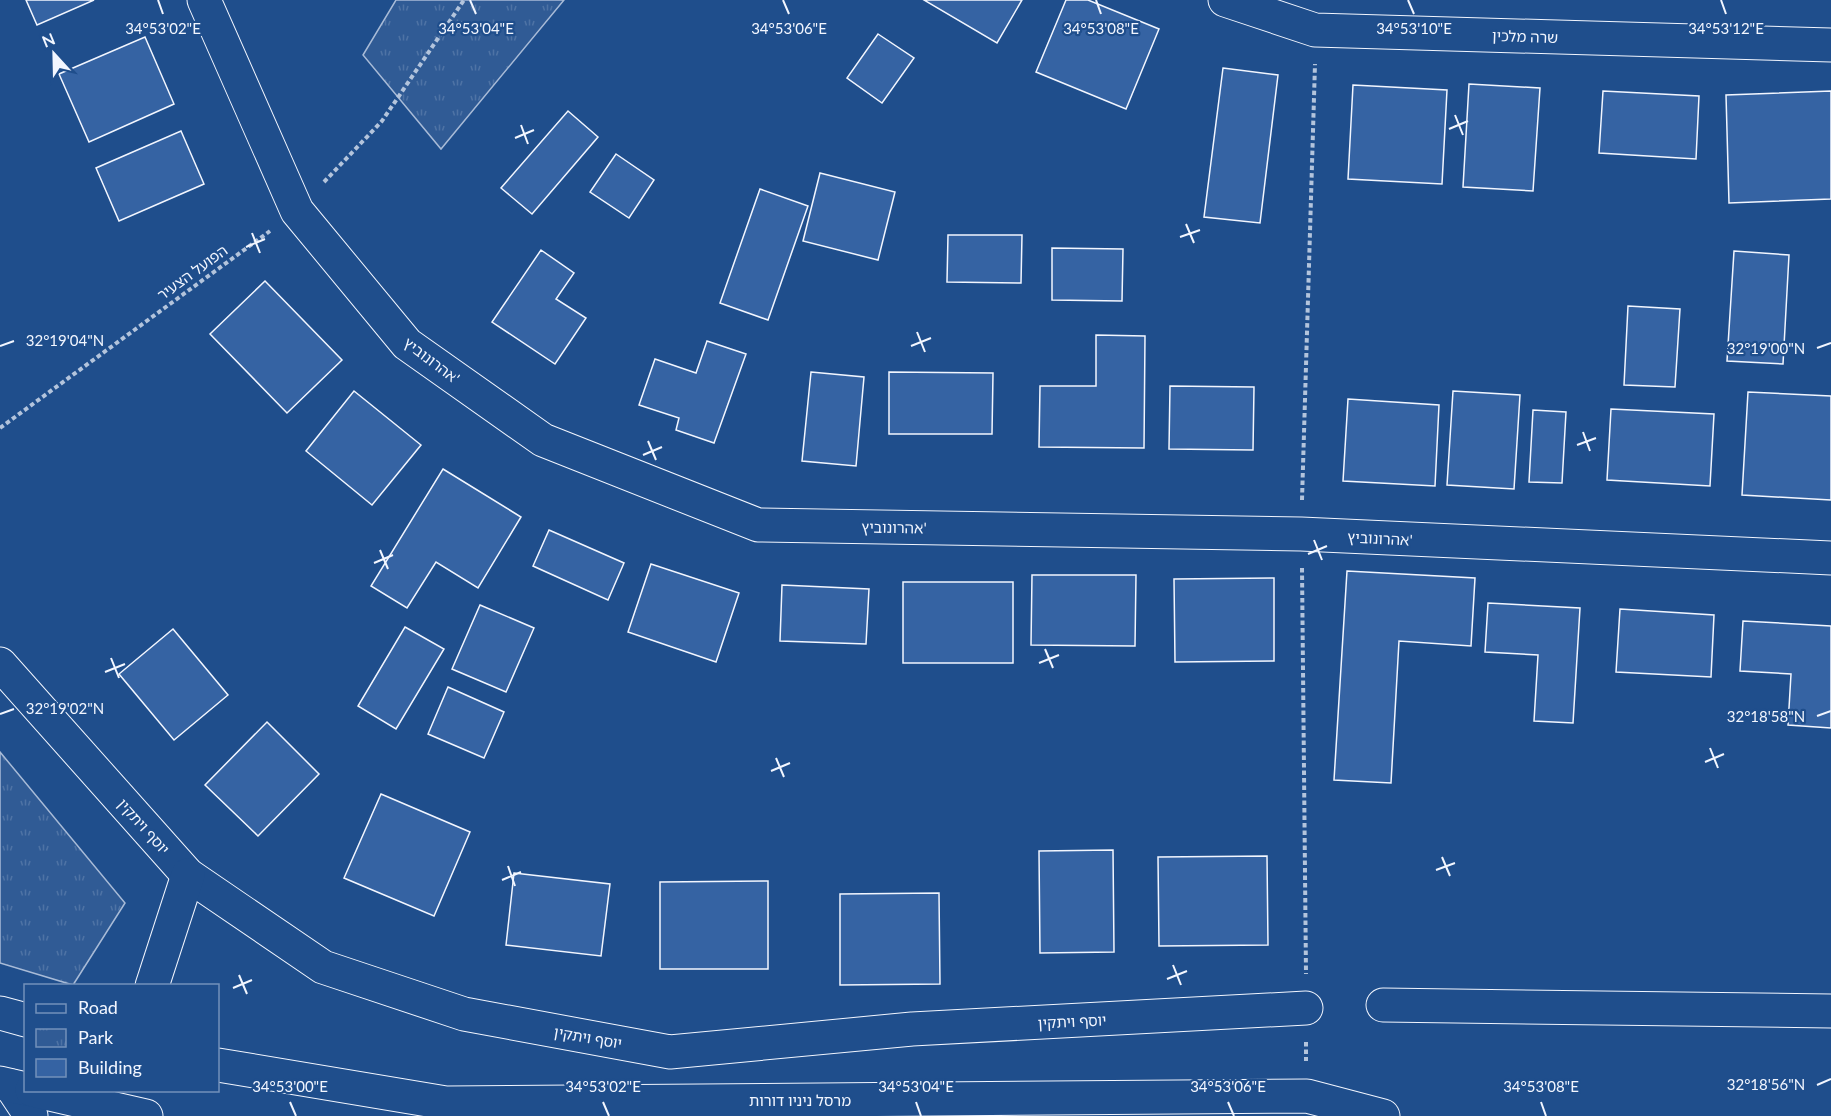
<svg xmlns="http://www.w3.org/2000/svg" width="1831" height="1116" font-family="Lato,'Noto Sans Hebrew',sans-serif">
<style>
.park{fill:url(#park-tufts);stroke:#a8bbd7;stroke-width:1.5}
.building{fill:#3563a3;stroke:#f2f6ff;stroke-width:1.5}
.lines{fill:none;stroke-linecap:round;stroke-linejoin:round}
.street-casing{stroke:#f2f6ff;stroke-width:35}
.secondary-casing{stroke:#f2f6ff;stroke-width:35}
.path{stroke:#b3c4dc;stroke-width:4;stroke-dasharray:4.5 3;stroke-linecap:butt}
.street{stroke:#1f4e8c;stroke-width:33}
.secondary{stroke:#1f4e8c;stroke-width:33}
.ticks{fill:none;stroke:#f2f6ff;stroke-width:2}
.labels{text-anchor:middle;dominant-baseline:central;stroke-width:4.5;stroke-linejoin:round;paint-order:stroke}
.street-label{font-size:15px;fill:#f2f6ff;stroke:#1f4e8c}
.ticks-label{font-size:15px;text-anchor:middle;fill:#f2f6ff;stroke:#1f4e8c;stroke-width:4.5;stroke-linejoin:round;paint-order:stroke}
</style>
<defs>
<pattern id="park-tufts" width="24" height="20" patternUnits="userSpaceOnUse" patternTransform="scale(1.5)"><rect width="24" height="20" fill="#305b95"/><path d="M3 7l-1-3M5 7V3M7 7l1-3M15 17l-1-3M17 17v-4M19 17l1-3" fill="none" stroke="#4e73a5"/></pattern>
</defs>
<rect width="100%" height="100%" fill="#1f4e8c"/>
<g class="park">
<path d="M396,0H564L441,149L363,55Z"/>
<path d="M0,752L125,903L73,985L0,963Z"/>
</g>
<g class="building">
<path d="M26,0H94L37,25Z"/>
<path d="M924,0H1022L997,43Z"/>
<path d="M1066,0H1088L1159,29L1126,109L1036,72Z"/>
<path d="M878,34L914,58L882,103L847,78Z"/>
<path d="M145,37L174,104L89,142L59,74Z"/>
<path d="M1223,68L1278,75L1260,223L1204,217Z"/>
<path d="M1469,84L1540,88L1533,191L1463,187Z"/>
<path d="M1353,85L1447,90L1442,184L1348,179Z"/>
<path d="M1603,91L1699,96L1696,159L1599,153Z"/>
<path d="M1831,91V199L1729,203L1726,95Z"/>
<path d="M568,111L598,137L532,214L501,188Z"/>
<path d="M181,131L204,184L119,221L96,168Z"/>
<path d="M616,154L654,180L629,218L590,192Z"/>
<path d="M820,173L895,192L878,260L803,241Z"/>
<path d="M760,189L808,206L768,320L720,303Z"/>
<path d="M948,235H1022L1021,283L947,282Z"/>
<path d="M1052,248L1123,249L1122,301L1052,300Z"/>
<path d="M541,250L574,273L556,299L586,318L555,364L492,322Z"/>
<path d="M1734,251L1789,255L1783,364L1727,361Z"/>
<path d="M265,281L342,360L287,413L210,334Z"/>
<path d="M1628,306L1680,309L1675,387L1624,385Z"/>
<path d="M1096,335L1145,336L1144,448L1039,447L1040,386H1096Z"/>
<path d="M707,341L746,354L714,443L676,430L679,418L639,405L655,359L696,373Z"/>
<path d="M811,372L864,377L856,466L802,461Z"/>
<path d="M889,372L993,373L992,434H889Z"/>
<path d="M1170,386L1254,387L1253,450L1169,449Z"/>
<path d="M354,391L421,445L372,505L306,451Z"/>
<path d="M1453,391L1520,395L1514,489L1447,485Z"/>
<path d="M1748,392L1831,396V500L1742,495Z"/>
<path d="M1348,399L1439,405L1435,486L1343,481Z"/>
<path d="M1611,409L1714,414L1710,486L1607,480Z"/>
<path d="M1533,410L1566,412L1562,483L1529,482Z"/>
<path d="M443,469L521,517L478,588L436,562L407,608L371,586Z"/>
<path d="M549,530L624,563L608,600L533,566Z"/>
<path d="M651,564L739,593L716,662L628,632Z"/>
<path d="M1347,571L1475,578L1471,646L1399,641L1391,783L1334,780Z"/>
<path d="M1032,575H1136L1135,646L1031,645Z"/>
<path d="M1274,578V661L1175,662L1174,579Z"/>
<rect x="903" y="582" width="110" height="81"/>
<path d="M782,585L869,589L866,644L780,641Z"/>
<path d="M1488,603L1580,608L1573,723L1534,721L1538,655L1485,652Z"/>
<path d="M480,605L534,628L506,692L452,669Z"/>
<path d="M1620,609L1714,615L1711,677L1616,672Z"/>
<path d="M1743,621L1831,626V728L1788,725L1791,674L1740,671Z"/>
<path d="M405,627L444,649L396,729L358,706Z"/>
<path d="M173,629L228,695L174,740L119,674Z"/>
<path d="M448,687L504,712L484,758L428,734Z"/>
<path d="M267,722L319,774L258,836L205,785Z"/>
<path d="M381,794L470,832L434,916L344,878Z"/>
<path d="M1113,850L1114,952L1040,953L1039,851Z"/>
<path d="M1267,856L1268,945L1159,946L1158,857Z"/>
<path d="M514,873L610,884L601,956L506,945Z"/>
<path d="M768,881V969H660V882Z"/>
<path d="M939,893L940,984L840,985V894Z"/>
</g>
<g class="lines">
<defs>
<g id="street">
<path d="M204,0L297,211L407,344L543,440L758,525L1301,534L1831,558"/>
<path d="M1225,0L1315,30L1831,45"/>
<path d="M0,664L188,875L323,967L464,1014L670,1052L912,1029L1306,1008"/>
<path d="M152,986L188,875"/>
<path d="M1383,1005L1831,1011"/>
<path d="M11,1086L31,1116"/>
</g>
<g id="secondary">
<path d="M0,1013L26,1020"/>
<path d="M218,1065L446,1103L1307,1096L1383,1116"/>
<path d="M0,1083L26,1089"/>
<path d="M32,1090L146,1116"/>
</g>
</defs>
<use href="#street" class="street-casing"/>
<use href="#secondary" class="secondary-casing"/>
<g class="path">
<path d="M324,182L382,121L464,0"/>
<path d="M0,428L270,231"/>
<path d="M1302,500L1315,64"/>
<path d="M1302,568L1306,974"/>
<path d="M1306,1042V1061"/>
</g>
<use href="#street" class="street"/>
<use href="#secondary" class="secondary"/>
</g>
<path class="ticks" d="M158,0L163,14M470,0L476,14M783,0L789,14M1096,0L1101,14M1408,0L1414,14M1721,0L1726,14M1455,115L1463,135M521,125L528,144M1449,129L1468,121M515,138L534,130M1186,224L1194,243M252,233L260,253M1180,237L1200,230M246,247L265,239M917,332L925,352M0,346L14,341M911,346L931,338M1817,348L1831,343M1583,432L1590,451M648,441L656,460M1577,445L1596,438M643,455L662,447M1314,540L1322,560M380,550L388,569M1308,554L1327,546M374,563L393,555M1045,649L1053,668M111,658L119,678M1039,663L1059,655M105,672L125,664M0,714L14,709M1817,716L1831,711M1710,748L1718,768M776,758L784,777M1705,762L1724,754M771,771L790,763M1442,857L1450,876M508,866L515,886M1436,870L1455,863M502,880L521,872M1173,965L1181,985M239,975L247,994M1167,979L1187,971M233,988L252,980M1817,1085L1831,1079M290,1102L296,1116M603,1102L609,1116M916,1102L921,1116M1228,1102L1234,1116M1541,1102L1546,1116"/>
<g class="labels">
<g class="street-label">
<text transform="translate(1525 36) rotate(2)">שרה מלכין</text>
<text transform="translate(192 272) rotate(-36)">הפועל הצעיר</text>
<text transform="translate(432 360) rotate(37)">אהרונוביץ'</text>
<text transform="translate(894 527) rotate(1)">אהרונוביץ'</text>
<text transform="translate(1380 538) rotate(3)">אהרונוביץ'</text>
<text transform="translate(144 826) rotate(48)">יוסף ויתקין</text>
<text transform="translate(1072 1021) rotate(-3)">יוסף ויתקין</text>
<text transform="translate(588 1037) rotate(10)">יוסף ויתקין</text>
<text x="800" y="1100">מרסל ניניו דורות</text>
</g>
</g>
<g class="ticks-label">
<text x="163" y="34">34°53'02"E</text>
<text x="476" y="34">34°53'04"E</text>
<text x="789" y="34">34°53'06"E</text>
<text x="1101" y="34">34°53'08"E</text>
<text x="1414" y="34">34°53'10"E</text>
<text x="1726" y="34">34°53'12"E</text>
<text x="65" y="346">32°19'04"N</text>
<text x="1766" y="354">32°19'00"N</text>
<text x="65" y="714">32°19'02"N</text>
<text x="1766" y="722">32°18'58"N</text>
<text x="1766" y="1090">32°18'56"N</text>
<text x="290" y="1092">34°53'00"E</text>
<text x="603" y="1092">34°53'02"E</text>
<text x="916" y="1092">34°53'04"E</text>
<text x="1228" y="1092">34°53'06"E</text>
<text x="1541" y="1092">34°53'08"E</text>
</g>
<rect x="24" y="984" width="195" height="108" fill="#1f4e8c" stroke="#7391ba" stroke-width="1.5"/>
<rect x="36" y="1004" width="30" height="9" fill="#1f4e8c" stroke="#7391ba" stroke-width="1.5"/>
<text x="78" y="1014" font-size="18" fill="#f2f6ff">Road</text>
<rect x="36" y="1029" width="30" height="18" fill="url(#park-tufts)" stroke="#7391ba" stroke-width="1.5"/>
<text x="78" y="1044" font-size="18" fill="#f2f6ff">Park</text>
<rect x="36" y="1059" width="30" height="18" fill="#3563a3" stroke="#7391ba" stroke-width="1.5"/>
<text x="78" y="1074" font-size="18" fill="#f2f6ff">Building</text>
<g transform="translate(54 54) rotate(338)" stroke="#1f4e8c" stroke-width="4.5" paint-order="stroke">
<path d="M0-4.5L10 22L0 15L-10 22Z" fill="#f2f6ff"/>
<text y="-9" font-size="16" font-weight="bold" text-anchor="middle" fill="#f2f6ff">N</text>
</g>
</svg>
